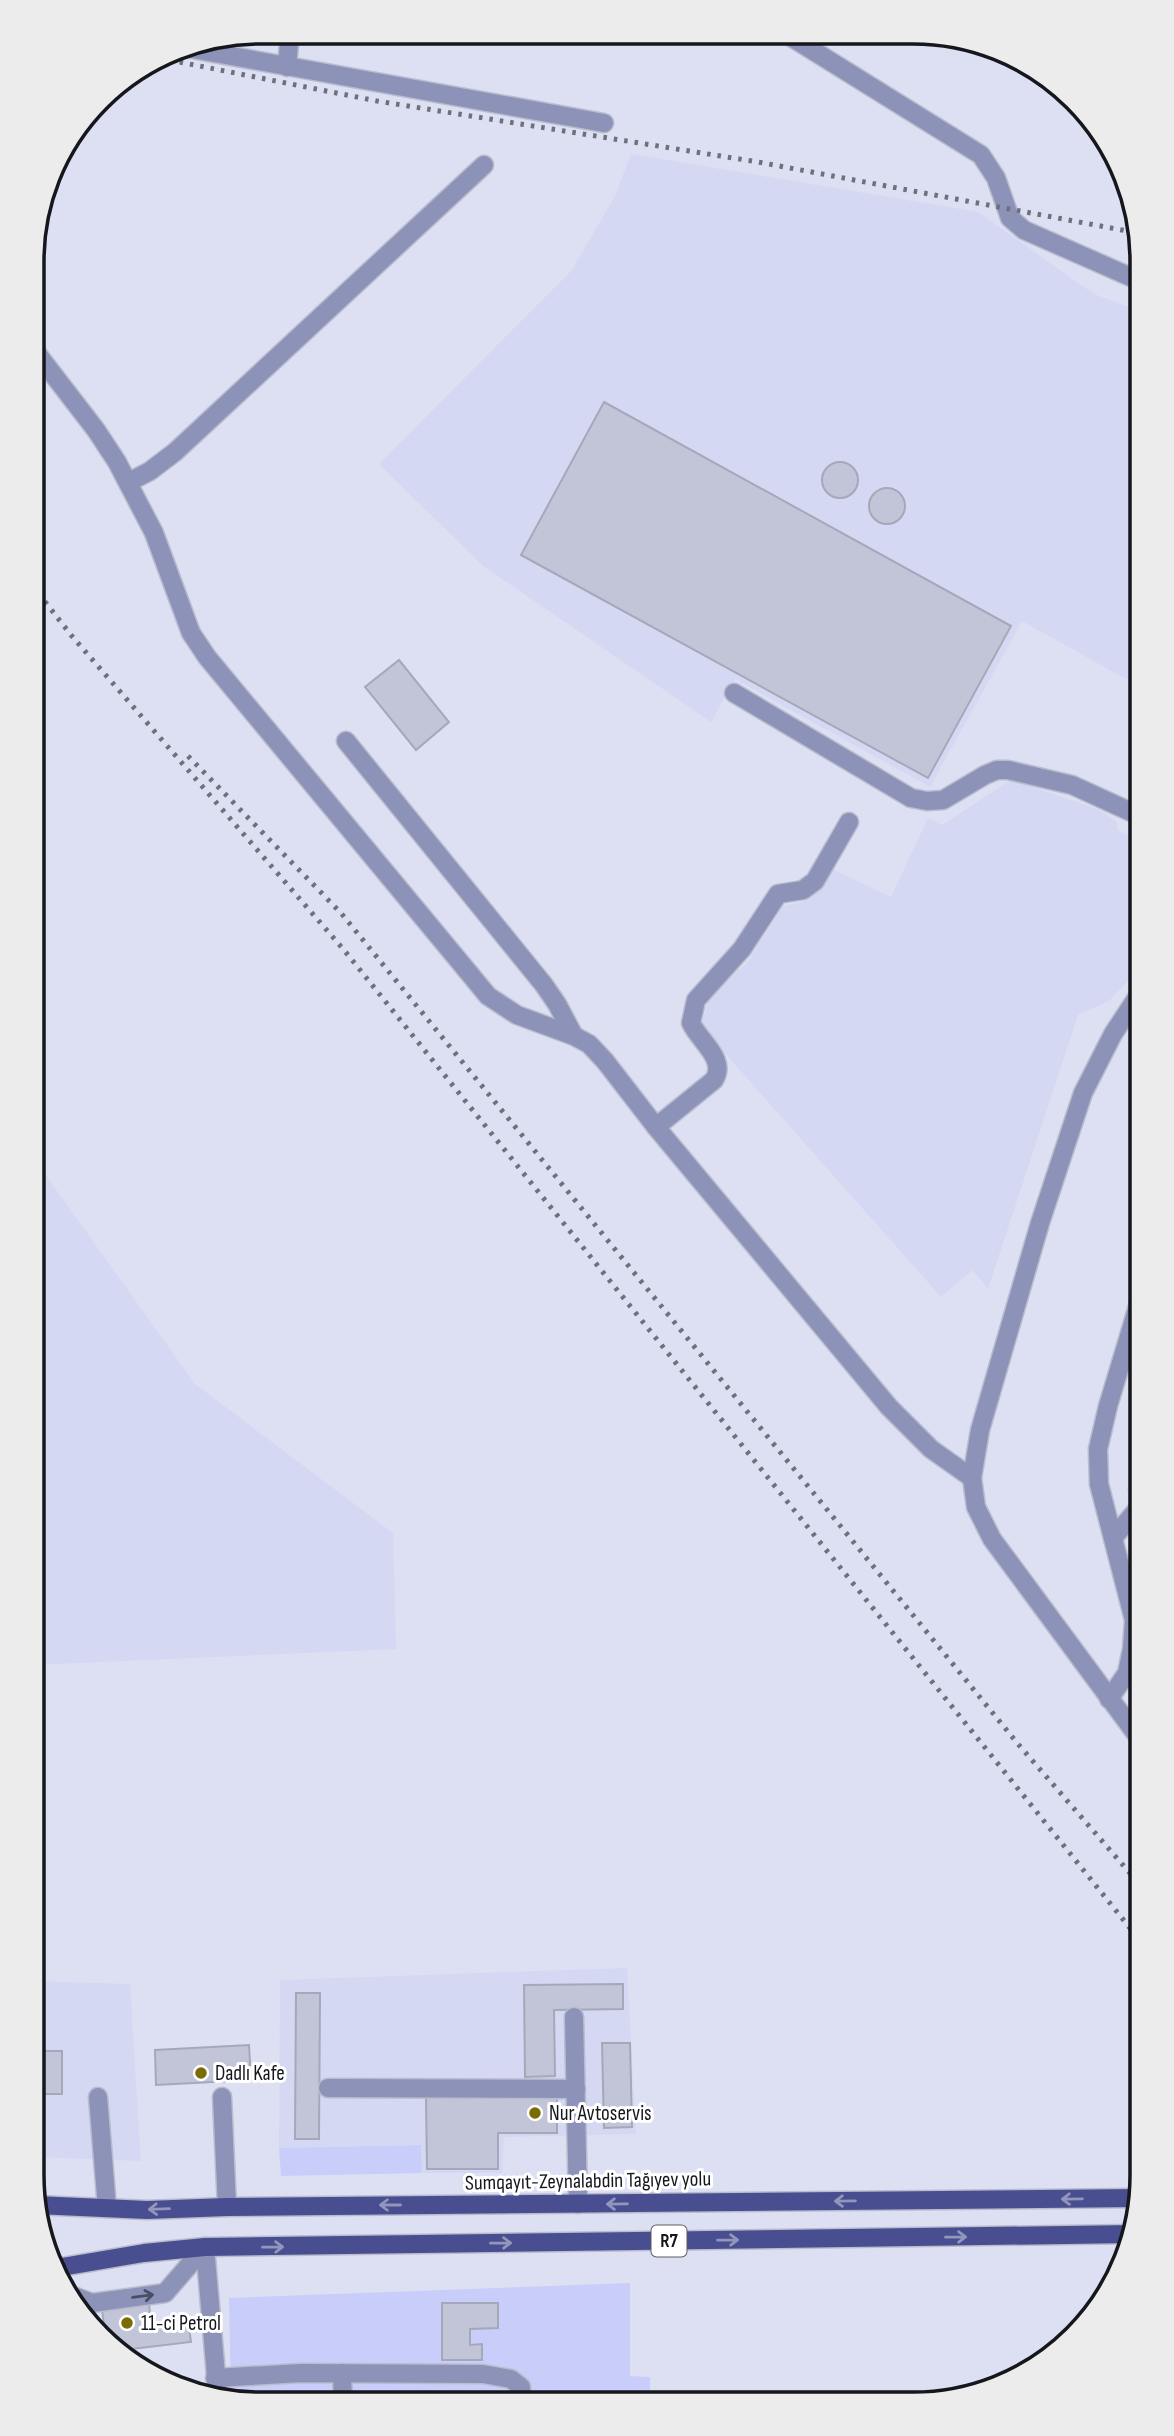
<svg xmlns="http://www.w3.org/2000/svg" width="1174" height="2436" font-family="'Sofia Sans Condensed',sans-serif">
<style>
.built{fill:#d4d8f3}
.green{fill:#c8cef9}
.building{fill:#c2c5d8;stroke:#a5a8ba;stroke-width:2}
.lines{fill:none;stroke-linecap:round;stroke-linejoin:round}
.minor-casing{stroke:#b9bccc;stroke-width:21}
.major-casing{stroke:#b9bccc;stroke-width:21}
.minor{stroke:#8c92b8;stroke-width:18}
.major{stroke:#494e90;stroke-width:18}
.rail{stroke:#6e707b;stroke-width:5;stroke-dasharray:3.5 7;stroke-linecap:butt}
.oneway{stroke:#9295bc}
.oneway2{stroke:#4b4e63}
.poi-dot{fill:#7b6b03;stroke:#fff;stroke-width:2.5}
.labels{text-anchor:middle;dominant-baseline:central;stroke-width:6;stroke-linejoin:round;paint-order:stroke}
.shield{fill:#fff;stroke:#5c5d61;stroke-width:2}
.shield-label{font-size:19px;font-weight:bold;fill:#16171d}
.poi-label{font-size:21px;fill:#16171d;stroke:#fff;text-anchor:start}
.street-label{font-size:21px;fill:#16171d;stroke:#fff}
.rim{fill:none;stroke:#16171d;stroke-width:3.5}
</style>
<rect width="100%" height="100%" fill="#dde0f3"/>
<g class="built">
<path d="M631,154L978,212L1094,294L1142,312V688L1022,621L930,787L735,679L711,722L483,566L379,464L572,270L615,196Z"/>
<path d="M1011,780L1098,809L1117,822V830L1130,837L1137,833L1142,835V966L1109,1001L1078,1015L988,1289L973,1270L941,1297L701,1026L710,995L747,963L783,906L810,900L830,868L891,897L928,818L942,825Z"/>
<path d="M32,1156L195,1384L393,1533L396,1649L32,1665Z"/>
<path d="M1142,1436V1501L1126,1492Z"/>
<path d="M627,1968L636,2134L504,2137L502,2173H422L421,2145L279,2148L280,1980Z"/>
<path d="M32,1981L130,1984L141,2161L32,2157Z"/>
</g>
<g class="green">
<path d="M421,2145L422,2173L281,2176L279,2148Z"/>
<path d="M630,2283V2376L650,2377V2404L268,2403L231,2399L229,2298Z"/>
</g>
<g class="building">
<path d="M604,402L1011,626L928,778L521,555Z"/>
<circle cx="840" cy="480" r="18"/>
<circle cx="887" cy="506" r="18"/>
<path d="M399,660L449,722L416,750L365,687Z"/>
<path d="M623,1984V2009L554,2010L555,2076L525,2077L524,1985Z"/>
<path d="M296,1993H320L319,2139H295Z"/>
<path d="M602,2043H630L632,2127L604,2128Z"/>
<path d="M249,2045L251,2080L156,2085L155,2050Z"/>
<rect x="32" y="2051" width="30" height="43"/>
<path d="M557,2097V2133H498V2169H427L426,2098Z"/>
<path d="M442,2303H498V2328L470,2329V2345L482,2344V2360H442Z"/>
<path d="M149,2304L151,2324L188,2320L191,2342L115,2351L110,2348L106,2341L102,2309Z"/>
</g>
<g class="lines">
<defs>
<g id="minor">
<path d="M788,35L981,155L996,178L1010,218L1024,230L1142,282"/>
<path d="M181,47L604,123"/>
<path d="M287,67L290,32"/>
<path d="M32,347L96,430L117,462L154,533L191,633L207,657L474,979L488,996L517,1015L574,1036L589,1044L605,1061L656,1127L889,1407L931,1449L972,1478"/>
<path d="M129,482L150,471L175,452L484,165"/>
<path d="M734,693L911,798L927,801L943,800L985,775L997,770H1008L1072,785L1142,817"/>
<path d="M346,741L544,985L557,1004L574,1036"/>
<path d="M656,1127L714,1080C727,1059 700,1042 691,1023L696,1000L742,949L778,894L803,890L815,881L849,822"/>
<path d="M1113,1538L1142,1504"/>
<path d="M1109,1699L1127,1673L1132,1649L1134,1620L1099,1484L1098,1449L1108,1406L1142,1293"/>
<path d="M1142,1742L992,1539L976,1507L972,1478L980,1430L1040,1223L1083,1093L1113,1034L1142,990"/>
<path d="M574,2017L578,2204"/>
<path d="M328,2088L576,2089"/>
<path d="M98,2097L107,2208"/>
<path d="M222,2097L227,2207"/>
<path d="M205,2247L218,2399"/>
<path d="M76,2297L92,2303L165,2293L205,2247"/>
<path d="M342,2373L343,2403"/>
<path d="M215,2378L301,2373L483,2374L511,2379L521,2387L522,2403"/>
</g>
<g id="major">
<path d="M36,2205L147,2210L227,2207L1140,2198"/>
<path d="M56,2268L144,2253L205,2247L1133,2234"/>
</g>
</defs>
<use href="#minor" class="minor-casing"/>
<use href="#major" class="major-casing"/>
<use href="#minor" class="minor"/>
<use href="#major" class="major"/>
<g class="rail">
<path d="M159,58L377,101L758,162L1138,233"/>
<path d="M32,585L71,635L344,950L1142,1943"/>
<path d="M188,756L341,913L1018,1744L1142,1887"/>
</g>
</g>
<defs><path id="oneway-shaft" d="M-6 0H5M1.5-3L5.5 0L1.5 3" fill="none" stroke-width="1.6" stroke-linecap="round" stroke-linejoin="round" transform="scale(1.75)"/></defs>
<g class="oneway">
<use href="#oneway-shaft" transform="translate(1072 2199) rotate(179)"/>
<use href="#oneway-shaft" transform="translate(845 2201) rotate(179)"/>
<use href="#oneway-shaft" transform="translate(617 2204) rotate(179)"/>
<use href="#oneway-shaft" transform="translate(390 2205) rotate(180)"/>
<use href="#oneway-shaft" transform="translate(159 2209) rotate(178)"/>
<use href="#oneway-shaft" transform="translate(956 2237) rotate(-1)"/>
<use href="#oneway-shaft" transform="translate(728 2240) rotate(-1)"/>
<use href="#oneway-shaft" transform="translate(501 2243) rotate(-1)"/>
<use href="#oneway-shaft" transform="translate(273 2247) rotate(-1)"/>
</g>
<use class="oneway2" href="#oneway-shaft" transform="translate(143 2296) rotate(-8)"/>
<g class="poi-dot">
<circle cx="201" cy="2073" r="7"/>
<circle cx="535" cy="2113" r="7"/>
<circle cx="127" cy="2323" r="7"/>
</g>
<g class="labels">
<rect class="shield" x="651.5" y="2225.5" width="35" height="31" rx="5"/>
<g class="shield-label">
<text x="669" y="2241">R7</text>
</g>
<g class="poi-label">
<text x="215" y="2073">Dadlı Kafe</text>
<text x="549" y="2113">Nur Avtoservis</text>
<text x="141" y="2323">11-ci Petrol</text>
</g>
<g class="street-label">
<text transform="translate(588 2181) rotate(-1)">Sumqayıt-Zeynalabdin Tağıyev yolu</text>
</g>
</g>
<path d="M0 0H1174V2436H0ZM261 44H913A217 217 0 0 1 1130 261V2175A217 217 0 0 1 913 2392H261A217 217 0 0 1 44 2175V261A217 217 0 0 1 261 44Z" fill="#ececed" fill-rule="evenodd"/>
<path class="rim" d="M261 44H913A217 217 0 0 1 1130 261V2175A217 217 0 0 1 913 2392H261A217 217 0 0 1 44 2175V261A217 217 0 0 1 261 44Z"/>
</svg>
